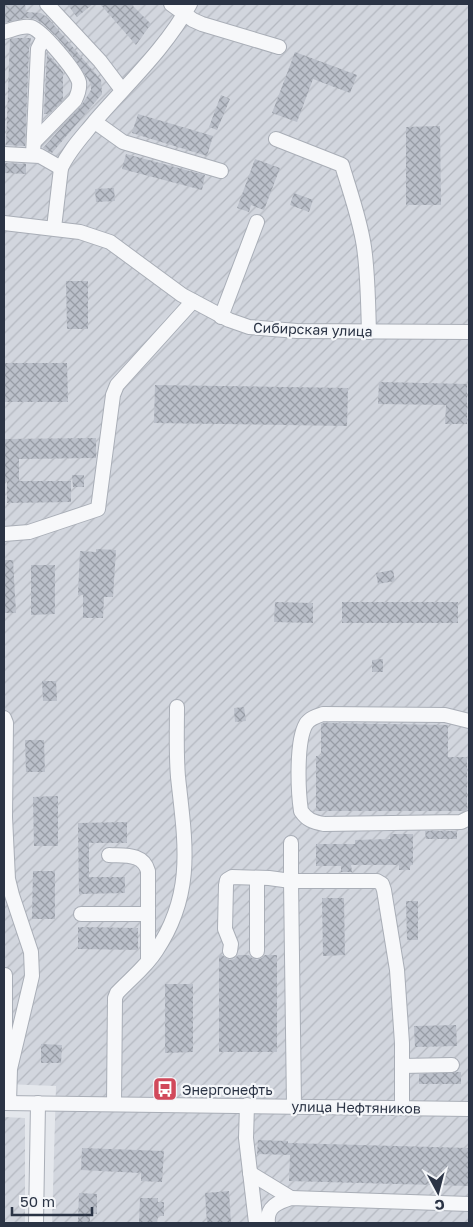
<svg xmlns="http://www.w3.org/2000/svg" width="473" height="1227" font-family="'Golos Text',sans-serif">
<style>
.industrial{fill:url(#industrial-furrows)}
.building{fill:url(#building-cross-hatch)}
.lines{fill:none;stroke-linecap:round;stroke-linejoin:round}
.minor-casing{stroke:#a9aeb7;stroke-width:16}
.minor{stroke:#f7f8fa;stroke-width:14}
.labels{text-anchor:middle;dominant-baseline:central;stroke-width:4.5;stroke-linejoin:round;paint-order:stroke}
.street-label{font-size:14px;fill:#2b3445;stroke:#f4f6f9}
.poi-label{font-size:14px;fill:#2b3445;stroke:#f4f6f9;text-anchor:start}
</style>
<defs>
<pattern id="industrial-furrows" width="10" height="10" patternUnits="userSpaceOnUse" patternTransform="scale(1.25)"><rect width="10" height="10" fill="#d2d6de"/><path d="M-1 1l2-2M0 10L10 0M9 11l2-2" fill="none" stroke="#b4b8c0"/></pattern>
<pattern id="building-cross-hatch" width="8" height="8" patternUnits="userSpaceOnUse" patternTransform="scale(1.25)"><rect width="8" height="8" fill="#bbc0ca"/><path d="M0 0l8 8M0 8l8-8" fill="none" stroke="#989da6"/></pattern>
</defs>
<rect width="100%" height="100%" fill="#e4e7ec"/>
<g class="industrial">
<path d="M4,4H469V1223H52L56,1086L4,1084Z"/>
<path d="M4,1117L25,1118V1223H4Z"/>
</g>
<g class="building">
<path d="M4,4H25L26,12L41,13L48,18L101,80L102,94L52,153L43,148L81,106L91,90V84L72,55L57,37L42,23L35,19L27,18L4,23Z"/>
<path d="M67,4H93L77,17Z"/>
<path d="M100,4H131L151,24L136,45Z"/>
<path d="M16,38H31L29,49L25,146L6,145L10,39Z"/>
<path d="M295,52L357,75L350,93L313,79L297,122L272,113Z"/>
<path d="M47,53L63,72V100L49,114H44Z"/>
<path d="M221,95L230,99L217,130L209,127Z"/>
<path d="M138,114L213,136L207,156L132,133Z"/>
<path d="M440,126L441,205H406V127Z"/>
<path d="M126,154L205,175L202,190L122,169Z"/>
<path d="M255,159L280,168L264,210L251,205L249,212L237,208Z"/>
<path d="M4,163L26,164V174L4,173Z"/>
<path d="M114,188L115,201L96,202L95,189Z"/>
<path d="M294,193L313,200L309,212L290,205Z"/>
<path d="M66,281H88V329H67Z"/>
<path d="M4,363H67L68,402H4Z"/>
<path d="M379,382L467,384V424H445L446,405L378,404Z"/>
<path d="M155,385L348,388L347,426L154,423Z"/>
<path d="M96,438V458L19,459V481H71V502L7,503V481H4V439Z"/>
<path d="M72,475H84V487H73Z"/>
<path d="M96,549L116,550L113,597H104L103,618H83V595H78L80,551L96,552Z"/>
<path d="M4,560H13L16,613H4Z"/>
<path d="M31,565H55V614L31,615Z"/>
<path d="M393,570L395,581L378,584L376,573Z"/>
<path d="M275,602L313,603V623L274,622Z"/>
<rect x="342" y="602" width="116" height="21"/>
<path d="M383,659V672H372V660Z"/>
<path d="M42,681H56L57,701H43Z"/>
<path d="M244,707L246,721L235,722L234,708Z"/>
<path d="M324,723L448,725V757H467V810L463,811H316V756H321V724Z"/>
<path d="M25,740H44L45,772H26Z"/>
<path d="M58,796V846H34L33,797Z"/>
<path d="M127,822V843H89V877H125V893L79,894L78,823Z"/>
<path d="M425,831H457V839H426Z"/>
<path d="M390,834H413V865H410V870H399V865H351L352,872H341V866H316V844H355V840L390,839Z"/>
<path d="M33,871H55V919H32Z"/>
<path d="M322,898H344L345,955L323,956Z"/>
<path d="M406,901H418V940H407Z"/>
<path d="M78,927L138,928V950L78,949Z"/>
<path d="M219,955H222L229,960L234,959L238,955H249L252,958L257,960L262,958L265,955H277V1052H219Z"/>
<path d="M165,984H193V1052L165,1053Z"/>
<path d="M456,1025L457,1046L415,1047L414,1026Z"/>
<path d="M41,1044L62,1045L61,1063H41Z"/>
<path d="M457,1072H461V1084H419V1074Z"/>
<path d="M258,1140L288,1141V1143L469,1148V1186L289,1181L290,1155L257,1154Z"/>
<path d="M82,1148L164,1151L162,1182L141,1181V1173L81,1170Z"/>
<path d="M229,1191L231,1223H207L205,1193Z"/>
<path d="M79,1193L97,1194V1214L90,1213V1223H78Z"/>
<path d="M140,1198H158V1202H164V1216H158L157,1223H139Z"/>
</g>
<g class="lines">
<defs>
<g id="minor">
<path d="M47,4L100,61L122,90"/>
<path d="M171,4L193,20L202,24L279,47"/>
<path d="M4,32C12,30 22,25 31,27C42,30 76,71 79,82C80,89 78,94 75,100L34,142"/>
<path d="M95,122L123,142L221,171"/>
<path d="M276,139L342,165C350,192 360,219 364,247C368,275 368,303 369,332"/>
<path d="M4,154L40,156L61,168"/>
<path d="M33,155L38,49L44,37"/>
<path d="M4,223L80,232L110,242L182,295L229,320L249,327L297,331L469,332"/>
<path d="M54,228L61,168C69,150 83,136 95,121C128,83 166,48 190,4"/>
<path d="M221,317L257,222"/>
<path d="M4,534L29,532L98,509L113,395L117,385L193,301"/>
<path d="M4,718L6,723L5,817L8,879L12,895L31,952L32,976L10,1069L9,1103"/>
<path d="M469,721L445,715L323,714C317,716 310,718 306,724C296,741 298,791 301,811C307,820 313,822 324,824L461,822L469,818"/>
<path d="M109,855C125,856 143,853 148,871V961"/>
<path d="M81,914H148"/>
<path d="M230,951L231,944L225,929L226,885L227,880L232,877L269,878L291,881V843"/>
<path d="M257,951V878"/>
<path d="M5,975V1045L7,1069"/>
<path d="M402,1066L452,1065"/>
<path d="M4,1103L469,1109"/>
<path d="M114,1104L115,998L117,993C130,979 146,967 156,951C195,893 185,842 178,777C176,754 177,730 177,707"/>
<path d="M247,1105L246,1138L256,1223"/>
<path d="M294,1106L291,881H377L382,884L384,890L397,970L402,1043V1108"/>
<path d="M250,1173L291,1198"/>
<path d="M36,1223L38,1103"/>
<path d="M268,1223C266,1207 278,1202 291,1198L469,1204"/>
</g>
</defs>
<use href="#minor" class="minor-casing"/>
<use href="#minor" class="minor"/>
</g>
<defs>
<symbol id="bus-square" viewBox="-11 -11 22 22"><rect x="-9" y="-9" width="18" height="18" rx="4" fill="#d1495b" stroke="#f4f6f9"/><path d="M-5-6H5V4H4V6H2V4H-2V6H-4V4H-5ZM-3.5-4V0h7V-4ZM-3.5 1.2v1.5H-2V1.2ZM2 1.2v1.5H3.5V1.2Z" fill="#fff"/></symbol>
</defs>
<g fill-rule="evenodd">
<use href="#bus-square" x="151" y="1075" width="28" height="28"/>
</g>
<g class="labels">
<g class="street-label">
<text transform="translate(313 329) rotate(2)">Сибирская улица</text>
<text transform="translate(356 1107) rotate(1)">улица Нефтяников</text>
</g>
<g class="poi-label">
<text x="182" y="1089">Энергонефть</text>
</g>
</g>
<rect width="473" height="1227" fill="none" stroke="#2b3445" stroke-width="10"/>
<g transform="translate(438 1192) rotate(173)" stroke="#f4f6f9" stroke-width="4" paint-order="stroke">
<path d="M0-4L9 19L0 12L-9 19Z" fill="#2b3445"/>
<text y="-8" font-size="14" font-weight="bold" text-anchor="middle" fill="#2b3445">С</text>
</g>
<path d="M12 1207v8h80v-8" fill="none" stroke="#2b3445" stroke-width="2.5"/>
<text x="20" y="1207" font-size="15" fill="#2b3445" stroke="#f4f6f9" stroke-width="4" paint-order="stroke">50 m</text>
</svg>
